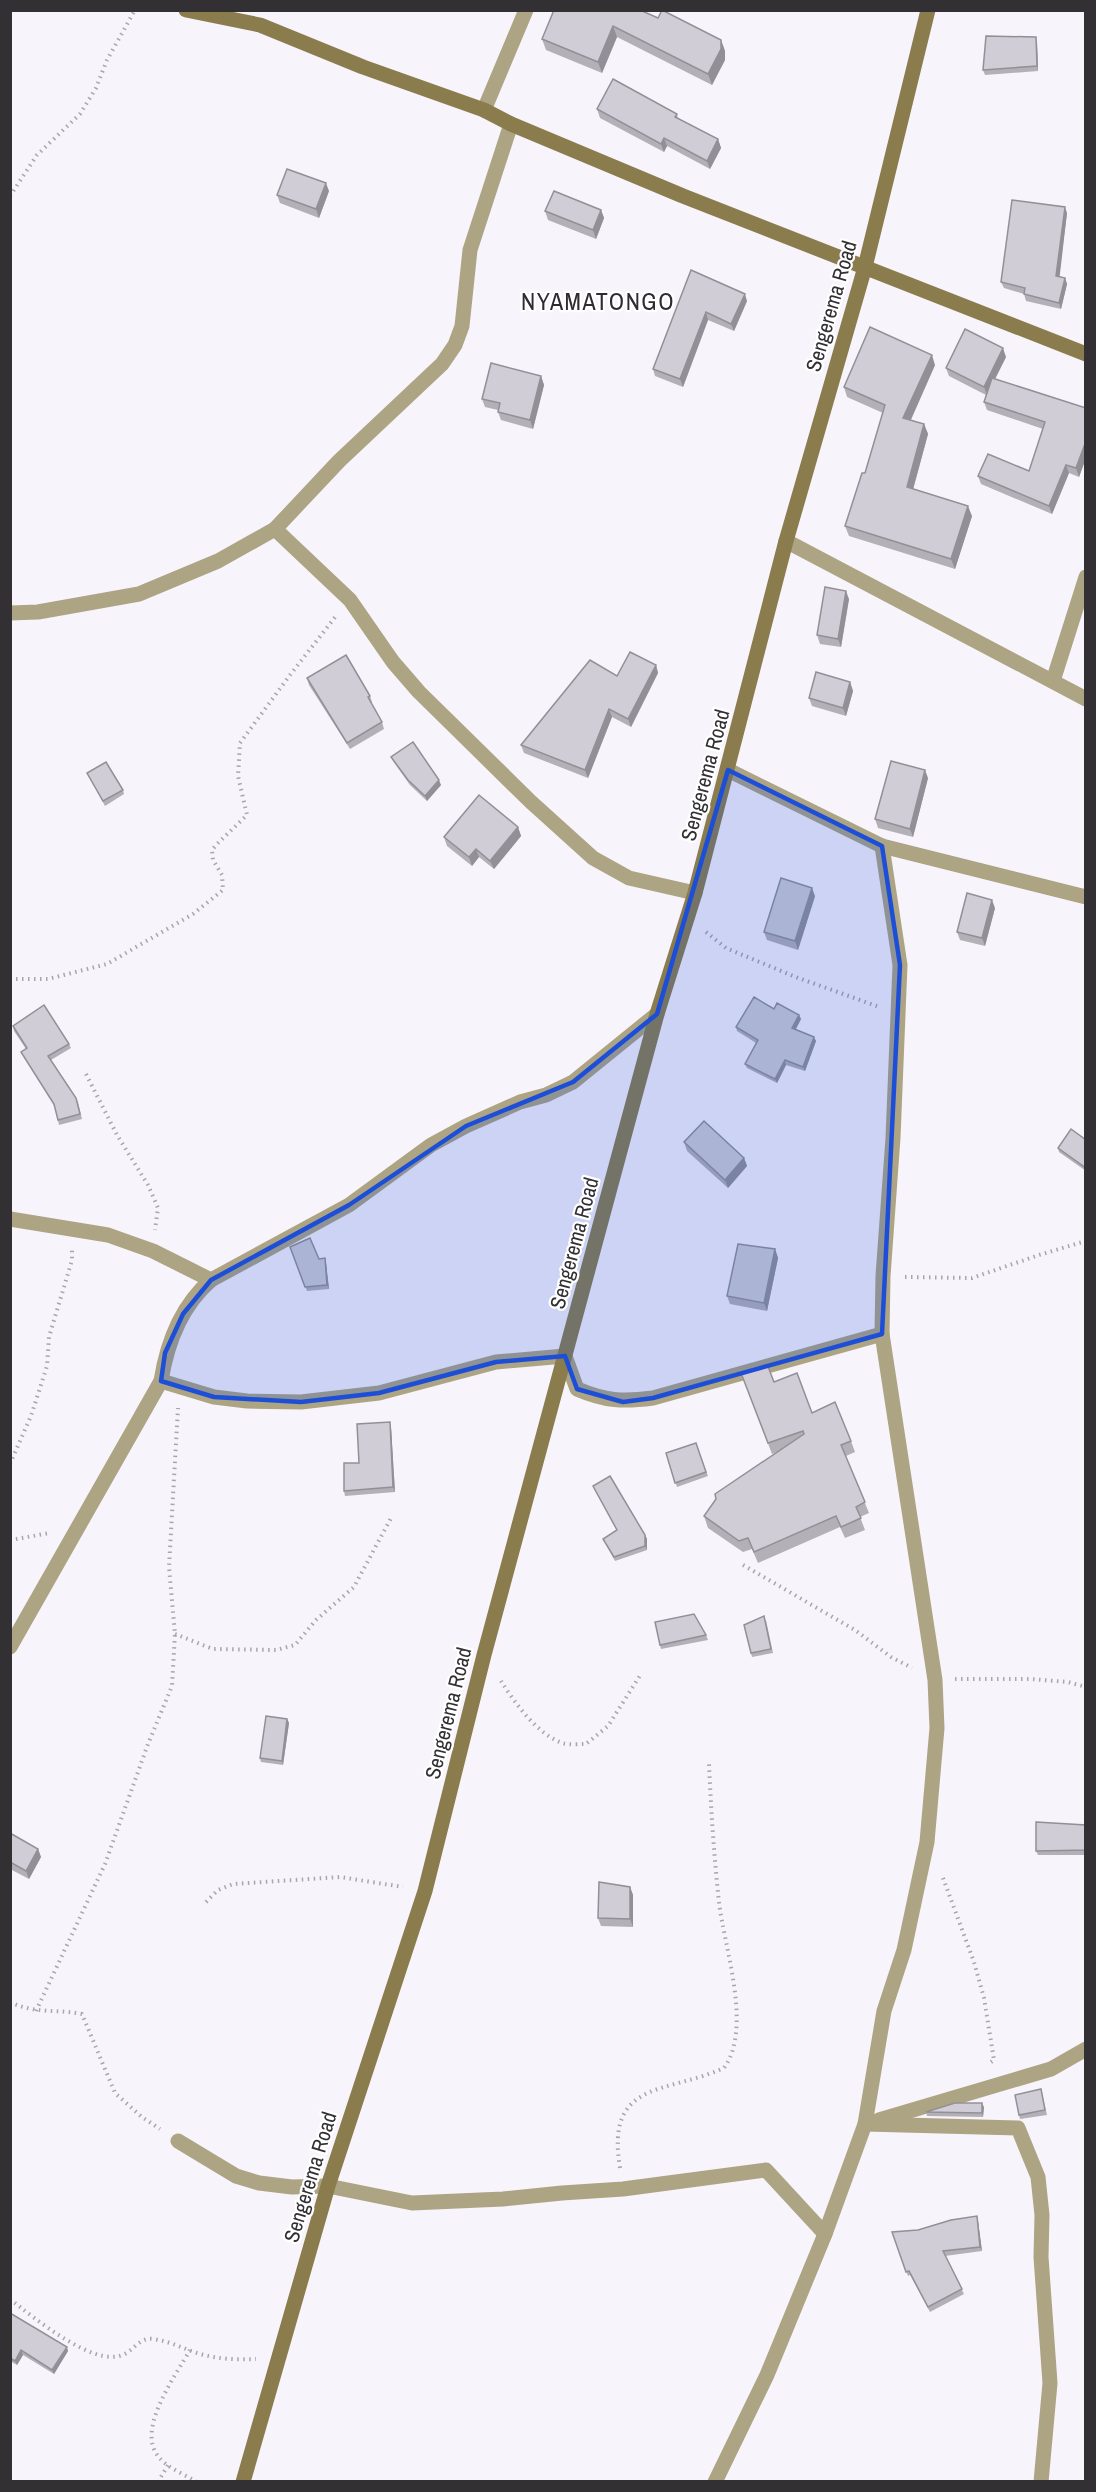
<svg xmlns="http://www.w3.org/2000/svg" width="1096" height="2492" font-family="'Archivo Narrow',sans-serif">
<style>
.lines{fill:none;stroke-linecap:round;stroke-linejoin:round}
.path{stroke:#a8a5ab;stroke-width:4;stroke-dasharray:1.5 4.5;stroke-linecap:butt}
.street{stroke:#ada484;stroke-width:15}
.secondary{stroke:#8a7c4c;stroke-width:15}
.wall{fill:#b3b0b8}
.shaded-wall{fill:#929096}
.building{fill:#d0cdd6;stroke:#929096;stroke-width:1.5}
.marked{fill:#1d4ed8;fill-opacity:0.2;stroke:#1d4ed8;stroke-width:4.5;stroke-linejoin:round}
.labels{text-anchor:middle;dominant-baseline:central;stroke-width:4.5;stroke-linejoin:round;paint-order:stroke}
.street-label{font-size:21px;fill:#323033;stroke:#fff}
.quarter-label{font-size:24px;letter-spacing:1.5px;fill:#2f2b32;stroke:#fff}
</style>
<rect width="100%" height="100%" fill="#f8f4fc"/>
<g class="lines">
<g class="path">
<path d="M10,196L37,155L80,114L96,88L107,60L135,10"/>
<path d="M706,932L726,948L798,978L877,1006"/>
<path d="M10,979H48L107,964L193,914L223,890L222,875L213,860L212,850L217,844L247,815L238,776L240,743L290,675L336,616"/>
<path d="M86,1074L117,1135L148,1185L158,1208L155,1230"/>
<path d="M905,1277L972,1278L1039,1255L1086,1241"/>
<path d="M10,1464L31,1416L47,1366L49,1337L72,1260V1250"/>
<path d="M10,1540L50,1533"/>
<path d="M743,1565L855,1630L891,1657L912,1668"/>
<path d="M175,1634L213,1649L276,1650L295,1645L316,1620L354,1587L391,1518"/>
<path d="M955,1679H1030L1068,1682L1086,1687"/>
<path d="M501,1681C515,1703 536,1733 562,1743C569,1745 579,1744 586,1744L608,1726L641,1674"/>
<path d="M943,1878L974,1962L984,1998L994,2060L991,2062"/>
<path d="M206,1902L218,1890L233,1884L340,1877L403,1887"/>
<path d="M10,2002C34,2014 58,2009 82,2014L115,2093L142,2117L160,2129"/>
<path d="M36,2011L105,1864L148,1744L172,1686L175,1634L169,1567L178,1408"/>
<path d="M620,2168C605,2079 667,2094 724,2068C753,2028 724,1947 719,1902C714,1856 711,1810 709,1764"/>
<path d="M10,2299C33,2317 93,2367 122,2355C134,2351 139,2337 153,2339C169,2341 182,2348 197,2353C216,2359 236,2360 256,2359"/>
<path d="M190,2350C176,2375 136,2429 158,2456C167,2468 184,2474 197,2482"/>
<path d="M158,2482L168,2465"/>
</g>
<g class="street">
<path d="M484,110L526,10"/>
<path d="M275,529L350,600L393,662L419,692L531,802L593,858L629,878L695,893"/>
<path d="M786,541L1086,699"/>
<path d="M10,613L38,612L139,594L218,561L275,529L339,461L442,364L455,345L462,326L470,250L511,124"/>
<path d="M1053,681L1086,577"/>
<path d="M728,770L882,846L1086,897"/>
<path d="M10,1219L108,1235L153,1251L211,1280"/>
<path d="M161,1381L214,1397L247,1401L301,1402L379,1393L496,1362L565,1356L577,1389C605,1401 623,1402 653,1398L882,1334"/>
<path d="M10,1647L161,1381C167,1343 181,1306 211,1280L349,1205L431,1145L466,1126L520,1102L546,1095L573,1082L657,1014"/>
<path d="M879,2120L1051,2069L1086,2049"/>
<path d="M865,2124L1018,2128L1038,2177L1042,2215L1041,2257L1050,2383L1041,2482"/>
<path d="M178,2141L236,2176L259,2183L292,2187L328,2186L412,2203L503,2199L562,2193L623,2189L766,2170L825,2234"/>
<path d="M715,2482L767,2375L825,2234L865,2124L884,2011L904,1950L927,1842L937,1728L935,1680L882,1334L883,1276L893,1138L900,965L882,846"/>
</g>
<g class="secondary">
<path d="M186,10L260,25L363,67L484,110L511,124L683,196L1086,354"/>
<path d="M243,2482L328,2186L425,1891L484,1655L657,1014L695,893L786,541L865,267L928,10"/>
</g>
</g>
<g class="wall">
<path d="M658,18L721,40L725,51V60L712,85L617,37L602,73L546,50L542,39Z"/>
<path d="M1037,42L1038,71L985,75L983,70Z"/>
<path d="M597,109L677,114L678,118L718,139L721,148L710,169L667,146L664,152L600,118Z"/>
<path d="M329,191L319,218L280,203L277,195Z"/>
<path d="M601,210L604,218L596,239L548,220L545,211Z"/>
<path d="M1067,213L1059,276L1065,278L1067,284L1061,309L1026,301L1024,294L1004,288L1001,282Z"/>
<path d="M691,270L747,301L734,331L708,320L683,387L655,376L653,369Z"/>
<path d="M1006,357L995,379L1086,408V458L1079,477L1069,473L1052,514L981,484L978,476L1029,471L1043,429L987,410L984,402L986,395L949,376L946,368Z"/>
<path d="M935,365L911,420L924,424L928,434L913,489L972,516L955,569L849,536L845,526L865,473L883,413L847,397L844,387Z"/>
<path d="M541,376L544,385L533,429L501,420L498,412V410L485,407L482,399Z"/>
<path d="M849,599L841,647L820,644L817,635Z"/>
<path d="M656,665L658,673L631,727L612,717L588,778L524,753L521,745L617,676Z"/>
<path d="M307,678L370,696L372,702L371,703L382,722L384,729L350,749L309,685Z"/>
<path d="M850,682L853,691L846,716L812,706L809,698Z"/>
<path d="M391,757L441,785L427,801L410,785L393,761Z"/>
<path d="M87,773L123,790L124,794L105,806Z"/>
<path d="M928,778L913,837L878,828L875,819Z"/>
<path d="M518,827L521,836L494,869L479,857L472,866L447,846L444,837Z"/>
<path d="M815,896L798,950L767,940L764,932Z"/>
<path d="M995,908L985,946L960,940L957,932Z"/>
<path d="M774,1009L799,1015L801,1019L795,1030L816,1041L805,1071L786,1065L777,1083L747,1068L745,1064L756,1043L737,1031L736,1027Z"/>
<path d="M13,1026L69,1044L71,1048L51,1060L78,1102L82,1119L59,1125L55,1107L23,1056L21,1052L26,1049L14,1031Z"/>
<path d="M1086,1140V1171L1059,1152L1058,1148Z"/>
<path d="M684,1142L744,1158L747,1166L728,1188L687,1151Z"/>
<path d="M290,1247L326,1263L329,1289L307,1291Z"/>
<path d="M775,1249L778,1258L767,1311L730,1304L727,1296Z"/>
<path d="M741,1373L774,1382L812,1413L851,1441L855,1452L846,1456L869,1513L860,1517L865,1530L845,1538L840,1527L758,1563L752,1549L743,1552L708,1528L704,1516L777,1452L772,1454Z"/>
<path d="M391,1427L395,1492L345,1496L344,1491L359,1463Z"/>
<path d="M696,1443L708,1476L677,1487L666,1453Z"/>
<path d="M593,1486L645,1535L647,1539V1550L615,1561L603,1539L617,1530Z"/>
<path d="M766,1620L773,1653L752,1657L751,1653Z"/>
<path d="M706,1635L708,1640L661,1649L660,1645Z"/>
<path d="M287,1719L289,1723L283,1765L261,1762L260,1758Z"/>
<path d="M1086,1825V1855H1038L1036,1851Z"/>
<path d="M10,1833L38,1849L41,1857L29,1879L10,1869Z"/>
<path d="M630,1887L633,1895V1927L601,1926L598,1918Z"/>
<path d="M1042,2093L1047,2115L1020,2119L1019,2115Z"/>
<path d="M984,2107L983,2117L927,2116L926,2112Z"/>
<path d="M978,2221L982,2251L945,2256L964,2294L930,2312L910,2275L908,2276L892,2232L918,2230Z"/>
<path d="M10,2313L68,2351L54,2374L23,2355L17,2365L10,2361Z"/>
</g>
<g class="shaded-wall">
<path d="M613,26L617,37L602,73L598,62Z"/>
<path d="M1036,37L1037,42L1038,71L1037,66Z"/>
<path d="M721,40L725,51V60L712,85L708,74Z"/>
<path d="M664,138L667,146L664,152L661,144Z"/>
<path d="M718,139L721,148L710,169L707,161Z"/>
<path d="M326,183L329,191L319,218L316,209Z"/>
<path d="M1065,207L1067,213L1059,282L1056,276Z"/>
<path d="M601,210L604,218L596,239L593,230Z"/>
<path d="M1065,278L1067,284L1061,309L1059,303Z"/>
<path d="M745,294L747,301L734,331L731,324Z"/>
<path d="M706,312L708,320L683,387L680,379Z"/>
<path d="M1003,348L1006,357L987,395L984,387Z"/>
<path d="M932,355L935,365L907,428L903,418Z"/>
<path d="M541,376L544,385L533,429L530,420Z"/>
<path d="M924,424L928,434L911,497L907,487Z"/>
<path d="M1086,441V458L1079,477L1076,468Z"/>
<path d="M1066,465L1069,473L1052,514L1049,506Z"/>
<path d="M968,506L972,516L955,569L951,559Z"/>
<path d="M846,591L849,599L841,647L838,639Z"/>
<path d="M656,665L658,673L631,727L628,719Z"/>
<path d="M850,682L853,691L846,716L843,708Z"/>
<path d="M609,709L612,717L588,778L585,770Z"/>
<path d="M925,770L928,778L913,837L910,829Z"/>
<path d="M439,780L441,785L427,801L425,796Z"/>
<path d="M518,827L521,836L494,869L490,861Z"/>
<path d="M476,849L479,857L472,866L469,857Z"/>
<path d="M812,888L815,896L798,950L795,941Z"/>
<path d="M992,900L995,908L985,946L982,938Z"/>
<path d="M799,1015L801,1019L794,1033L792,1028Z"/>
<path d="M814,1037L816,1041L805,1071L803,1067Z"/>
<path d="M785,1060L786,1065L777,1083L775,1079Z"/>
<path d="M744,1158L747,1166L728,1188L725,1180Z"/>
<path d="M775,1249L778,1258L767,1311L764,1303Z"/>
<path d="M325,1258L326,1263L329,1289L327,1285Z"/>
<path d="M390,1422L391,1427L395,1492L393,1487Z"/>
<path d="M645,1535L647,1539V1550L645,1546Z"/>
<path d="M287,1719L289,1723L283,1765L282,1761Z"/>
<path d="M38,1849L41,1857L29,1879L26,1871Z"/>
<path d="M630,1887L633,1895V1927L630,1919Z"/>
<path d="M982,2103L984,2107L983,2117L982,2113Z"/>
<path d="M977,2216L978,2221L982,2251L980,2247Z"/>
<path d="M67,2347L68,2351L54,2374L52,2370Z"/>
<path d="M21,2350L23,2355L17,2365L15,2361Z"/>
</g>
<g class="building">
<path d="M554,10H640L658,18L662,10L721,40V49L708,74L613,26L598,62L542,39Z"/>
<path d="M986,36L1036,37L1037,66L983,70Z"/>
<path d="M613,79L677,114L675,117L718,139L707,161L664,138L661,144L597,109Z"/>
<path d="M287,169L326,183L316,209L277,195Z"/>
<path d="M554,191L601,210L593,230L545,211Z"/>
<path d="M1012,200L1065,207L1056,276L1065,278L1059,303L1024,294L1025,288L1001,282Z"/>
<path d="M691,270L745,294L731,324L706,312L680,379L653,369Z"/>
<path d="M870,327L932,355L903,418L924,424L907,487L968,506L951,559L845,526L862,473H865L885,405L844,387Z"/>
<path d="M965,329L1003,348L984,387L946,368Z"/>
<path d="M491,363L541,376L530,420L498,412L500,403L482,399Z"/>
<path d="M992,378L1086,408V441L1076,468L1066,465L1049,506L978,476L988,454L1029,471L1045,422L984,402Z"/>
<path d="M825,587L846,591L838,639L817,635Z"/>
<path d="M630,652L656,665L628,719L609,709L585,770L521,745L590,660L617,676Z"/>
<path d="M346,655L370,696L368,697L382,722L347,743L307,678Z"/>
<path d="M816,672L850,682L843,708L809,698Z"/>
<path d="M413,742L439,780L425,796L408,780L391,757Z"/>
<path d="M891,761L925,770L910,829L875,819Z"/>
<path d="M106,762L123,790L103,801L87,773Z"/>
<path d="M479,795L518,827L490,861L476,849L469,857L444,837Z"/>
<path d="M781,878L812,888L795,941L764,932Z"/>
<path d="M967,893L992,900L982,938L957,932Z"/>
<path d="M754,997L774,1009L777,1003L799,1015L792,1028L814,1037L803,1067L785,1060L775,1079L745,1064L758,1040L736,1027Z"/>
<path d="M44,1005L69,1044L48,1056L76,1098L80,1114L58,1120L54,1104L21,1052L27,1048L13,1026Z"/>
<path d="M704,1121L744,1158L725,1180L684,1142Z"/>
<path d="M1071,1129L1086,1140V1168L1058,1148Z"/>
<path d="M310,1238L319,1259L325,1258L327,1285L305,1287L290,1247Z"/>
<path d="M738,1244L775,1249L764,1303L727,1296Z"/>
<path d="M767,1364L774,1382L797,1373L812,1413L835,1402L851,1441L841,1445L865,1502L856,1507L861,1518L841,1527L836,1516L754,1552L748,1538L739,1541L704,1516L716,1499L715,1494L804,1434L803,1431L768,1443L741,1373Z"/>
<path d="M390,1422L393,1487L344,1491V1463H359L357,1424Z"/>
<path d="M696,1443L706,1472L675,1483L666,1453Z"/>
<path d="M610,1476L645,1535V1546L614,1557L603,1539L617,1530L593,1486Z"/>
<path d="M694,1614L706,1635L660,1645L655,1622Z"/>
<path d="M764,1616L771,1649L751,1653L744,1625Z"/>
<path d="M266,1716L287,1719L282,1761L260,1758Z"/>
<path d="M1036,1822L1086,1825V1850L1036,1851Z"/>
<path d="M10,1833L38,1849L26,1871L10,1862Z"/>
<path d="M599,1882L630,1887V1919L598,1918Z"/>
<path d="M1041,2089L1045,2110L1019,2115L1015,2095Z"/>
<path d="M955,2103H982V2113L926,2112Z"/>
<path d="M977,2216L980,2247L943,2251L962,2289L928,2307L909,2271L906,2272L892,2232L918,2230L951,2220Z"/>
<path d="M10,2313L67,2347L52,2370L21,2350L15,2361L10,2358Z"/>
</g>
<path class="marked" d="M728,770L882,846L900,965L882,1334L653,1398L623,1402L577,1389L565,1356L496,1362L379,1393L301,1402L214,1397L161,1381L165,1353L183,1314L211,1280L349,1205L466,1126L573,1082L657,1014Z"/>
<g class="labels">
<g class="street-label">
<text transform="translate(831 306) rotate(-74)">Sengerema Road</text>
<text transform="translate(705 775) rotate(-75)">Sengerema Road</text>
<text transform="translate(574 1243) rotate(-75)">Sengerema Road</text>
<text transform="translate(448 1713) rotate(-76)">Sengerema Road</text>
<text transform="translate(310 2177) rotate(-73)">Sengerema Road</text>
</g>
<g class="quarter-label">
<text x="598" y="301">NYAMATONGO</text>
</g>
</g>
<rect width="1096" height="2492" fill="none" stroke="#323033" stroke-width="24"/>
</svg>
